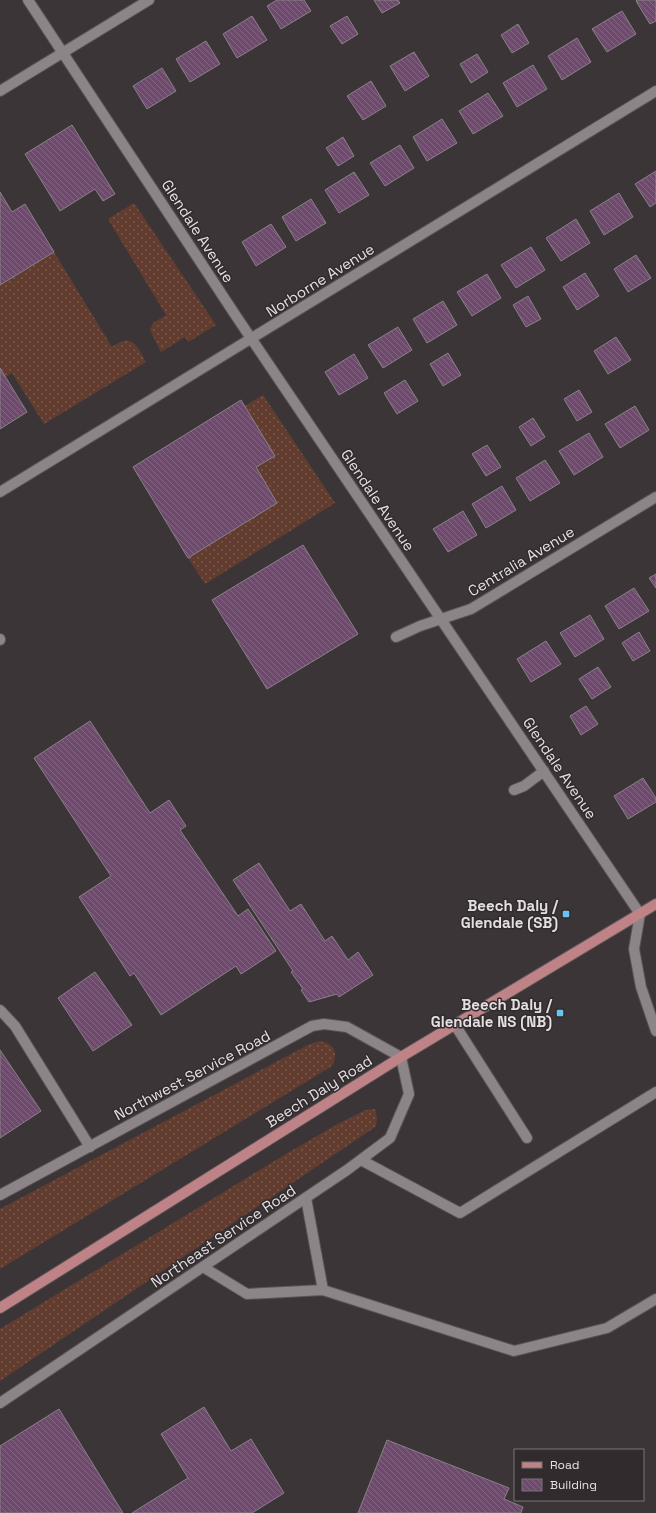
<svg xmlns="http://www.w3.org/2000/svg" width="656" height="1513" font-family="'Space Grotesk',sans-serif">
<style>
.grass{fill:url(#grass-dots)}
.building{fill:url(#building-back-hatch);stroke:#888287}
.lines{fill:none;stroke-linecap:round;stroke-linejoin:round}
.minor-casing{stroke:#595455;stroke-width:12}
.major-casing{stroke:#595455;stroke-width:12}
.minor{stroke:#8c8487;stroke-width:10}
.major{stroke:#be8287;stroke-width:10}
.poi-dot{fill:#65c5ee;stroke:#322b2e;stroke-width:1.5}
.labels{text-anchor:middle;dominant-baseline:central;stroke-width:3;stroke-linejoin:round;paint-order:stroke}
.street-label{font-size:15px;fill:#e4e0e1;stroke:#322b2e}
.poi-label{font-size:15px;font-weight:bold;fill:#e4e0e1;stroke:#322b2e;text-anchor:end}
</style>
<defs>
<pattern id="grass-dots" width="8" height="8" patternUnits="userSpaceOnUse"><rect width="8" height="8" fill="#623d2f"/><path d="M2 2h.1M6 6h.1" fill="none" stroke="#78594d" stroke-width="1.8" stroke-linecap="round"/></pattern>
<pattern id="building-back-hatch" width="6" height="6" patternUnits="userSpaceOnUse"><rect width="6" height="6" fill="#6e4a6d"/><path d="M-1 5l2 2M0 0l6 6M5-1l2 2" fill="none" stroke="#836482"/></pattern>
</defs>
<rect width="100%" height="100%" fill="#3c3538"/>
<g class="grass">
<path d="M134,203L216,325L188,342L185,337L161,352L150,330L153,323L166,315L108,219Z"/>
<path d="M54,252L112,347C115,345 119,342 124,341C136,338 141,354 146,362L44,424L12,373L5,377L0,368V285Z"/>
<path d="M263,395L335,503L205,584L188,558L277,503L256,467L274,456L245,406Z"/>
<path d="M319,1041C334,1043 339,1053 332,1066L0,1269V1209L308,1045Z"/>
<path d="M375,1109C377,1116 378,1120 375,1127L0,1381V1329L286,1154L336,1125L366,1110Z"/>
</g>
<g class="building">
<path d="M277,0H304L311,11L281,29L267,6Z"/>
<path d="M374,0H398L400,3L382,13Z"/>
<path d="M637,0H656V21L650,24L636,1Z"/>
<path d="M622,11L636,34L607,52L592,29Z"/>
<path d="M252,16L267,40L237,58L223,34Z"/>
<path d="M347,16L358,34L342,44L330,26Z"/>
<path d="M518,24L529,43L512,53L501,35Z"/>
<path d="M577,38L591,62L562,80L548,56Z"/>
<path d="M206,41L220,64L190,82L176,59Z"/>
<path d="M414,52L429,76L405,91L390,66Z"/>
<path d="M477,54L488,72L471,83L460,64Z"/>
<path d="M533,65L547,89L517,107L503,83Z"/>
<path d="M162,68L176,91L147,109L133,86Z"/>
<path d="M371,81L386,106L363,120L347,96Z"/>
<path d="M488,93L503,116L473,134L459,111Z"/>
<path d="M442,119L457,143L427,161L413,137Z"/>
<path d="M72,125L115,194L103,201L95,189L60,211L25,154Z"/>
<path d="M343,137L354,156L338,166L326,148Z"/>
<path d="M400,145L414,168L385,186L370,163Z"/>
<path d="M656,171V203L650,207L635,184Z"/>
<path d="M354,172L369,195L339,213L325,190Z"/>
<path d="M0,192L12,212L25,204L54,252L0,285Z"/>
<path d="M619,193L633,217L604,235L590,211Z"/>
<path d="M311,199L326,223L296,241L282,217Z"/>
<path d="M576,219L590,243L561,261L546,238Z"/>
<path d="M271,224L286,247L256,266L242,242Z"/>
<path d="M531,247L545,270L516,288L501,265Z"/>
<path d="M636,255L651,278L628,292L614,269Z"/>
<path d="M585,273L599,296L577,310L563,287Z"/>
<path d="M487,274L501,298L472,316L457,292Z"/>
<path d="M528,296L541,319L526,327L513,305Z"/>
<path d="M443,301L457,325L427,343L413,319Z"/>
<path d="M398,327L412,350L383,368L368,345Z"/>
<path d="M616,337L631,360L608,374L594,351Z"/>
<path d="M448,353L461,375L443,386L430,364Z"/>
<path d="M354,354L368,378L339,395L325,372Z"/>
<path d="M0,368L27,412L0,429Z"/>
<path d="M405,380L418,401L397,414L384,393Z"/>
<path d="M579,390L592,412L577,421L564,399Z"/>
<path d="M241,400L275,456L256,467L277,503L188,558L133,467Z"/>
<path d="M635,406L649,430L620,448L605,424Z"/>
<path d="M533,418L545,437L531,446L519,427Z"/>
<path d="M589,433L603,457L574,475L559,451Z"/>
<path d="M487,445L501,467L486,476L472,454Z"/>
<path d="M545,460L560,483L530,501L516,478Z"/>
<path d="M502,486L516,510L486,528L472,504Z"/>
<path d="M463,511L477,535L448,552L433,529Z"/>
<path d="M303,545L358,634L267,689L212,600Z"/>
<path d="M656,574V588L649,578Z"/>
<path d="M634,588L649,611L619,629L605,606Z"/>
<path d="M590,615L604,639L575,657L560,633Z"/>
<path d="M639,632L650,651L633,661L622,643Z"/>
<path d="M546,641L561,664L531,682L517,659Z"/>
<path d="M598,667L611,687L592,699L579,679Z"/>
<path d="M586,706L598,724L581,735L570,716Z"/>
<path d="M90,721L150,813L169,800L186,826L180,830L238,916L248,909L276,951L241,974L236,966L161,1015L134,973L130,976L79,897L111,876L34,758Z"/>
<path d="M643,778L656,798V802L628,819L614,796Z"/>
<path d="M259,863L290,911L301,904L325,941L332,936L348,960L358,952L373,975L339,997L337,994L309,1002L301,990L303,989L291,972L293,971L233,880Z"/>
<path d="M95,972L132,1025L93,1051L58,998Z"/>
<path d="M0,1050L41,1111L0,1138Z"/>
<path d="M204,1407L231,1451L251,1439L284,1493L252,1513H132L188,1478L161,1434Z"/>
<path d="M59,1409L123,1513H0V1446Z"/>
<path d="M387,1440L509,1488L504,1499L523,1507L521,1513H358Z"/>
</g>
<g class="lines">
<defs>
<g id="minor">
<path d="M28,0L236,316L640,914L634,949L641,987L656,1031"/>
<path d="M0,91L149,0"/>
<path d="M0,492L656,91"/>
<path d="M396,637L420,626L471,609L656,497"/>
<path d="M0,639V640"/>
<path d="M514,790L524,786L544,771"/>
<path d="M0,1010L15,1026L90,1147"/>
<path d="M455,1025L527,1138"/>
<path d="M361,1160L460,1213L656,1092"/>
<path d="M0,1195L312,1026L324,1024L347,1027L401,1057L409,1094L390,1138L347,1170L0,1403"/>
<path d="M306,1198L323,1290"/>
<path d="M203,1267L247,1294L323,1290L514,1351L607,1328L656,1299"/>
</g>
<path id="major" d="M0,1308L401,1057L656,904"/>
</defs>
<use href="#minor" class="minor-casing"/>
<use href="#major" class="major-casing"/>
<use href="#minor" class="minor"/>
<use href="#major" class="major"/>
</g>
<g class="poi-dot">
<rect x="562" y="910" width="8" height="8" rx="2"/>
<rect x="556" y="1009" width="8" height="8" rx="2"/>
</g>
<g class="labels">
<g class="street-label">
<text transform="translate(198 231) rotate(57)">Glendale Avenue</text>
<text transform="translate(320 280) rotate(-32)">Norborne Avenue</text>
<text transform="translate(378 500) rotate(56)">Glendale Avenue</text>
<text transform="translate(521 561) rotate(-31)">Centralia Avenue</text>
<text transform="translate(560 768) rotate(56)">Glendale Avenue</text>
<text transform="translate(192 1075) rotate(-28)">Northwest Service Road</text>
<text transform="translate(319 1091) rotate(-32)">Beech Daly Road</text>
<text transform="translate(223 1236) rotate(-34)">Northeast Service Road</text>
</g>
<g class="poi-label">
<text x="558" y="905">Beech Daly /<tspan x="558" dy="17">Glendale (SB)</tspan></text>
<text x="552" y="1004">Beech Daly /<tspan x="552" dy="17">Glendale NS (NB)</tspan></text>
</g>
</g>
<rect x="514" y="1449" width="130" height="52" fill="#322b2e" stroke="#797376"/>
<rect x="522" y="1462" width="20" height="6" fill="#be8287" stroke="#797376"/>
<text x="550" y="1469" font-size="12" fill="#e4e0e1">Road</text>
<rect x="522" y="1479" width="20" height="12" fill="url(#building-back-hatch)" stroke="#797376"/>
<text x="550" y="1489" font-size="12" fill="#e4e0e1">Building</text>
</svg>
